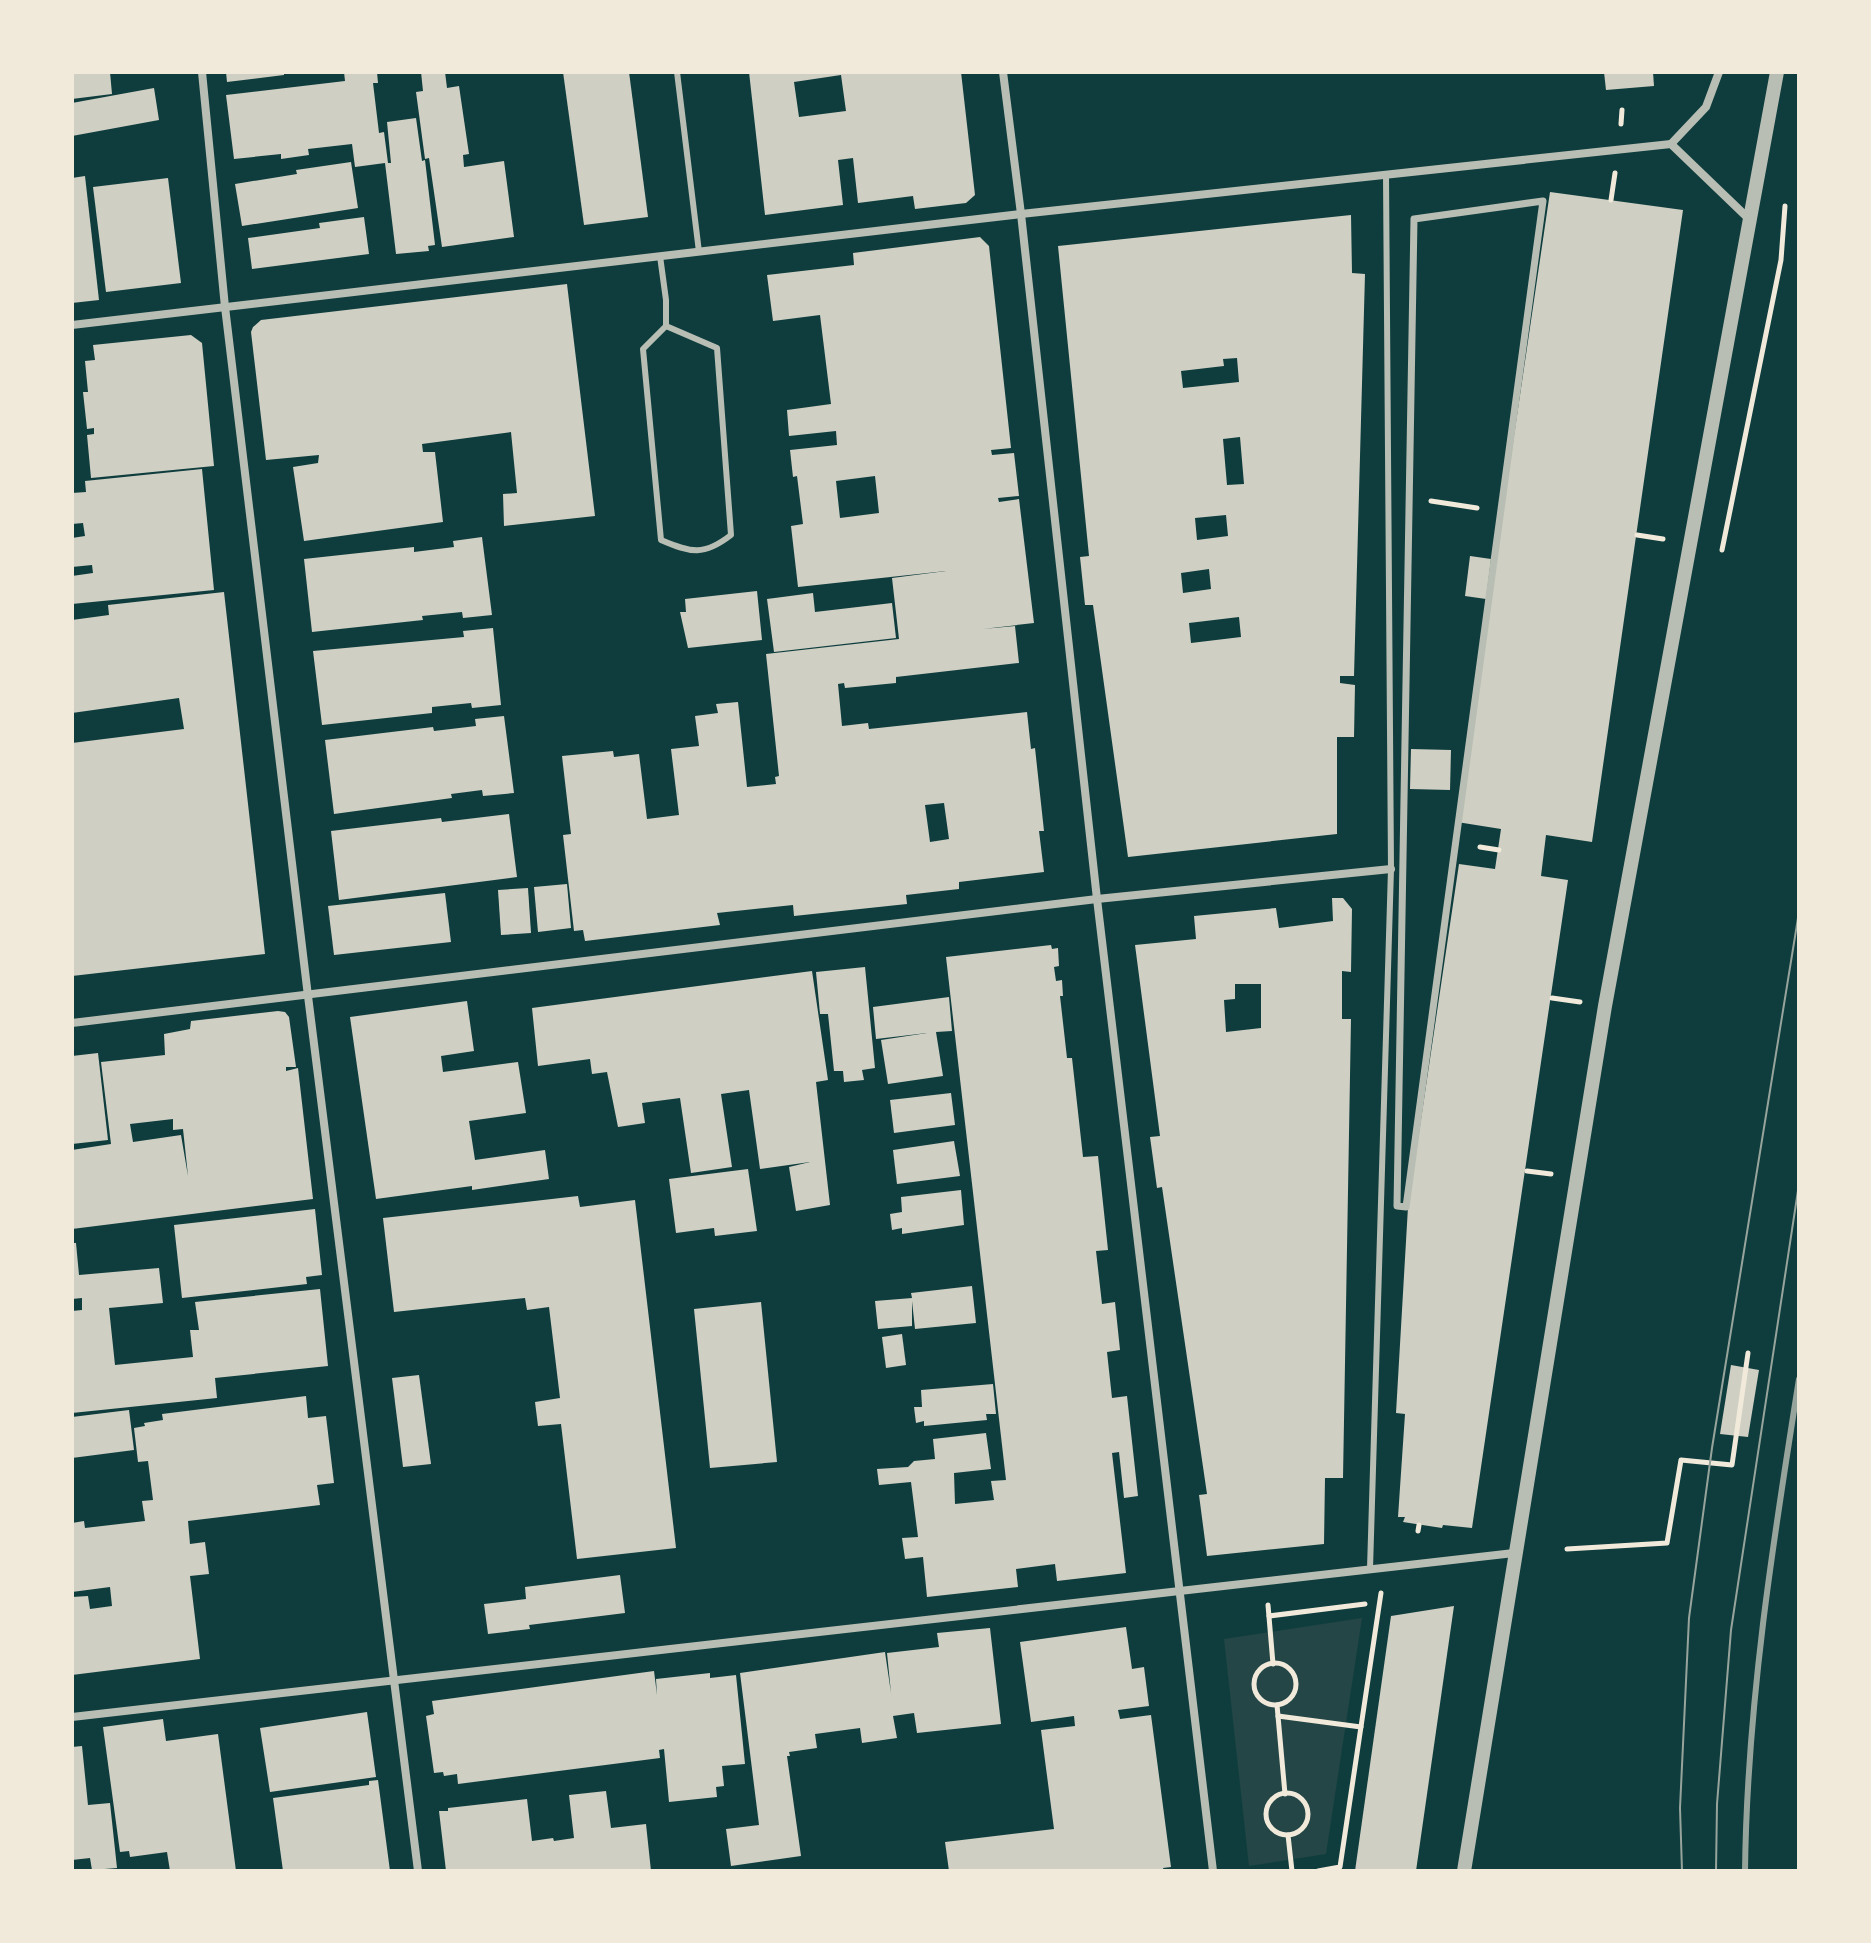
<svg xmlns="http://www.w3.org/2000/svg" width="1871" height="1943" font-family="Roboto,sans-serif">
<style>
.green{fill:#244646}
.building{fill:#cfcfc3;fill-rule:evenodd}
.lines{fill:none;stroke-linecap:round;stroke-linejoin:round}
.path{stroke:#f1e9da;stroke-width:5}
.service{stroke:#b8beb3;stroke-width:6}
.pedestrian{stroke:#b8beb3;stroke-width:7}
.minor{stroke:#b8beb3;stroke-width:8}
.tertiary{stroke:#b8beb3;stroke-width:14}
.tram{stroke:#97a49c;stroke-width:2}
.rail{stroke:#97a49c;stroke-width:6}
</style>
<rect width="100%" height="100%" fill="#0f3d3e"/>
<path class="green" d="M1362,1618L1326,1854L1249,1866L1224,1639Z"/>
<g class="building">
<path d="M72,72H110L112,94L72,99Z"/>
<path d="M226,72H284V75L227,82Z"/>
<path d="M344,72H377L378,83H373L379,133L384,132L388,163H391L387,122L416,118L422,161L425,160L435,245L428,246L429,251L396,254L385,163L355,167L352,144L308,149L309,155L281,159V154L234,159L226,95L345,81Z"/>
<path d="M421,72H445L447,88L459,86L469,154L463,155L464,167L504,161L514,237L442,247L429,158L425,159L416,92L423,91Z"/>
<path d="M563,72H629L648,217L584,225Z"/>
<path d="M749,72H961L975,195L966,203L915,209L913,196L858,203L853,158L838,160L843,205L765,215ZM841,75L846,111L799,117L794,82Z"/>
<path d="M1604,72H1653L1654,86L1606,90Z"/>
<path d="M154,88L159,120L72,136V103Z"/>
<path d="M351,162L358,208L242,226L235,184L297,174L296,170Z"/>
<path d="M85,176L99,300L72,303V178Z"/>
<path d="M168,178L181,283L106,292L93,187Z"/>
<path d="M1550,192L1683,210L1592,842L1546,835L1541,876L1568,880L1472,1528L1443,1525L1442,1528L1403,1522L1405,1517H1398L1405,1414L1396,1413L1408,1207L1459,864L1495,869L1501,829L1457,822Z"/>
<path d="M1351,215L1352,273L1365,274L1354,676H1340V683L1355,685L1354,737H1337V834L1128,857L1093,605H1085L1080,557L1089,556L1058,246ZM1237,358L1239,382L1183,388L1181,371L1224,366L1223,359ZM1240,437L1244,484L1227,485L1223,439ZM1226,515L1228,536L1197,540L1195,518ZM1209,569L1211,589L1183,593L1181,573ZM1239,617L1241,637L1191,643L1189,623Z"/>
<path d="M364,217L369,254L252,269L248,238L320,228L319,223Z"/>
<path d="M980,237L989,246L1011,448L991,450L992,455L1014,453L1019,496L998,498L999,502L1019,499L1034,623L983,629L1015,626L1019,663L896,677V683L845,688L844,683L838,684L842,726L868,723L869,729L1027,712L1031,749L1035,748L1044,831H1039L1044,872L959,882V889L906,895L907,904L794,916L793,905L717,913L720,925L585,941L583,930L574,931L563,835L571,834L562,756L613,751L614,757L639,754L647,819L679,815L671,749L699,746L695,716L718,713L716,704L738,702L747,787L776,784L775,777L779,776L766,654L899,639L892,578L946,571L798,587L791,526L803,524L797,476L793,477L790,450L837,445L836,431L789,436L787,410L831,404L820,315L773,321L767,275L854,265L853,253ZM875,476L879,513L840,518L836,481ZM944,803L949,839L930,842L925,805Z"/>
<path d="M567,284L595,516L504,526L503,494L517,493L511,432L422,444L423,452H435L443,522L304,541L293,467L318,463L319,455L266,460L251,332L253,327L261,320Z"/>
<path d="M191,335L202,343L214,466L91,478L87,435L94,434V428L87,429L83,392H88L85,361L95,360L93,345Z"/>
<path d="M202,469L214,590L72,604V576L93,573L92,565L72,567V538L85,536L83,523L72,524V493L86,492L85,481Z"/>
<path d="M482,537L492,615L463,618L462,612L422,616L423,620L312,632L304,559L414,547V552L454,547L453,541Z"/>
<path d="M1470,556L1491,559L1486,599L1465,596Z"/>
<path d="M757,591L762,640L688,648L680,612H686L685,599Z"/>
<path d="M224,592L265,954L72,976V743L184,729L179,698L72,713V620L109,615L108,605Z"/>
<path d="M813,593L815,612L892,603L896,638L774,652L767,599Z"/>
<path d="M493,628L501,705L472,708L471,703L432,707V713L322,725L313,651L464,637L463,631Z"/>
<path d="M504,716L514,793L483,796L482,790L451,794L452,798L334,814L325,740L433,727L434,731L476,726L475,719Z"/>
<path d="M1411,749L1451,750L1450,790L1410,789Z"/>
<path d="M509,814L517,877L339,900L331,831L441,818L442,822Z"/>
<path d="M567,884L571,928L538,932L534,887Z"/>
<path d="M528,888L531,933L501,935L498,890Z"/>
<path d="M445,893L451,942L334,955L328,906Z"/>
<path d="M1332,898H1343L1352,909L1351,972L1342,971V1019H1351L1343,1478H1325L1324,1544L1207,1556L1199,1495L1207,1494L1162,1187L1157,1188L1150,1137L1160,1136L1135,945L1196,939L1194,916L1276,908L1279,928L1333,921ZM1235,984H1261V1028L1226,1032L1224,1000L1235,999Z"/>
<path d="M1051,945L1052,949L1058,948L1059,966L1054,967L1056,981L1062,980L1063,996H1060L1067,1058H1072L1083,1157L1098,1156L1108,1250L1096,1251L1102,1304L1115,1302L1120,1350L1107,1352L1112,1398L1127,1396L1138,1496L1124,1498L1119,1452L1112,1453L1126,1573L1057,1581L1055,1564L1016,1569L1018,1587L927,1597L923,1557L905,1559L902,1538L918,1537L911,1482L879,1485L877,1469L908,1467L914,1461L935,1459L933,1439L986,1433L991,1469L954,1473L955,1504L994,1500L991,1481L1006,1480L946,957Z"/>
<path d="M865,967L875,1068L862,1070L864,1080L844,1082L843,1071H834L828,1014H820L816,972Z"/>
<path d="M812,971L828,1080L816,1082L830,1205L796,1211L789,1167L810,1162L760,1169L749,1090L721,1094L732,1167L691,1173L680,1098L642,1103L645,1123L618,1127L607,1072L592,1074L590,1059L538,1066L532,1008Z"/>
<path d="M949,997L952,1031L936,1032L943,1076L888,1084L881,1040L927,1033L876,1039L873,1007Z"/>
<path d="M467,1001L474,1051L441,1056L443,1072L518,1062L526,1113L469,1121L475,1160L545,1150L549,1179L472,1190V1186L376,1199L350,1017Z"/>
<path d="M278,1011L285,1012L289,1017L296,1067H286V1071L298,1068L313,1199L72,1229V1150L111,1144L101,1062L165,1055L164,1034L190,1029L191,1021ZM173,1119V1130L183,1129L188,1176L181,1135L133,1142L130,1124Z"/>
<path d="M98,1053L108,1140L72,1144V1056Z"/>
<path d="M951,1093L955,1125L894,1133L890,1100Z"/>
<path d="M954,1141L960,1176L897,1184L893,1150Z"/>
<path d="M748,1169L757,1231L715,1236L714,1228L676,1233L669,1179Z"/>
<path d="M961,1190L964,1225L902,1234V1228L892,1230L890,1214L902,1212L901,1197Z"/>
<path d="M578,1196L580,1207L635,1200L676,1548L577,1559L561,1424L538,1426L535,1402L560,1398L549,1307L527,1310L525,1298L394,1312L383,1218Z"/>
<path d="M315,1209L322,1275L306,1277L307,1284L182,1298L174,1225Z"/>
<path d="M72,1243H76L79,1275L159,1268L163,1303L109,1308L115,1365L193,1357L190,1330H199L195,1302L320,1289L328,1366L215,1378L217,1398L72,1413V1311L82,1310V1298L72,1299Z"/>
<path d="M972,1286L976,1323L915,1329L912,1301V1326L878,1329L875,1301L912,1298L911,1293Z"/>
<path d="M761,1302L777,1462L710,1468L694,1309Z"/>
<path d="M902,1334L906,1365L886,1368L882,1337Z"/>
<path d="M1731,1365L1759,1370L1748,1437L1720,1434Z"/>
<path d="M419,1375L431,1464L403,1467L392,1378Z"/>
<path d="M993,1384L996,1414H986L987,1420L924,1426V1421L916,1423L914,1407H922L921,1390Z"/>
<path d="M306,1396L308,1418L326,1416L334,1483L317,1485L320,1505L188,1521L190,1544L205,1542L209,1574L190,1576L200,1659L72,1675V1597L88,1596L90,1609L112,1606L110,1587L72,1592V1523L84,1521L85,1528L145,1521L142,1501L153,1500L148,1461L138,1462L134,1428L145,1426L144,1423L163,1420L162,1414Z"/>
<path d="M129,1410L134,1450L72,1458V1417Z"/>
<path d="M620,1575L625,1613L529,1625L530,1629L488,1634L484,1604L526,1599L525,1587Z"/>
<path d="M1454,1606L1416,1871H1355L1391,1616Z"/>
<path d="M1126,1627L1132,1669L1144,1667L1149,1706L1118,1710L1120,1719L1151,1715L1171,1867L1163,1868L1164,1871H949L945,1842L1054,1829L1041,1730L1075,1726L1074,1716L1031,1722L1020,1642Z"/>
<path d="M990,1628L1001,1724L917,1733L914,1713L893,1716L897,1738L862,1743L860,1728L815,1734L817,1748L789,1752L790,1756H787L801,1856L731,1866L726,1829L759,1825L740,1673L885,1652L891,1693L887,1653L939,1647L937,1633Z"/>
<path d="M654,1671L657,1695L656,1679L710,1673V1678L736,1675L745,1764L722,1766L724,1786L716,1787L717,1797L669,1802L664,1749L659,1750L660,1758L458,1784L457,1774L444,1776L443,1772L434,1773L426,1716L434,1714L432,1701Z"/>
<path d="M367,1712L376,1777L270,1792L260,1728Z"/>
<path d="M163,1719L166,1741L218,1734L236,1871H170L167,1852L130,1857L129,1851L120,1852L103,1727Z"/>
<path d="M82,1746L88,1805L110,1803L117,1868L92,1870L90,1858L72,1860V1747Z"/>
<path d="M378,1780L390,1871H283L273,1798L369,1785V1781Z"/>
<path d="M606,1791L611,1828L646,1824L651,1871H446L439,1811H448V1808L527,1799L532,1841L553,1838L554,1841L574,1838L569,1795Z"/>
</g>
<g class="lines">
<g class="path">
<path d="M1621,124L1622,110"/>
<path d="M1611,200L1615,173"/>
<path d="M1431,501L1477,508"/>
<path d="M1637,535L1663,539"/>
<path d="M1722,550L1781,260L1785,206"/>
<path d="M1480,847L1499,850"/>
<path d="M1552,998L1580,1002"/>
<path d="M1527,1171L1551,1174"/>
<path d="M1418,1531L1419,1525"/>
<path d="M1567,1549L1667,1543L1681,1460L1732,1465L1748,1353"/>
<path d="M1268,1605L1273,1664"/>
<path d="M1269,1616L1365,1604"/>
<circle cx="1275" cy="1684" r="21"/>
<path d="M1277,1705L1285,1794"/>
<path d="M1278,1716L1361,1727"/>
<circle cx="1287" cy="1814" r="21"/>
<path d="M1288,1835L1292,1871"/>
<path d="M1318,1871L1340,1867L1381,1593"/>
</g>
<g class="service">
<path d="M677,72L699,252"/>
<path d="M660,256L666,300V326L643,349L661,540C691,553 704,556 731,535L717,348L666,326"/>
<path d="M1370,1569L1391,869L1386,175"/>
</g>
<path class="pedestrian" d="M1543,201L1406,1207L1397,1206L1414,219Z"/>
<g class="minor">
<path d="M202,72L225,307L308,996L418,1871"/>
<path d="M1003,72L1021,214L1097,899L1213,1871"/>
<path d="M1671,144L1706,107L1719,72"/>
<path d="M72,325L1021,214L1671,144L1749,219"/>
<path d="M72,1023L1097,899L1391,869"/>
<path d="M72,1717L1514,1553"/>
</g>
<path class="tertiary" d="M1464,1871L1605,1006L1777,72"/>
<g class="tram">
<path d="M1682,1871L1680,1808L1689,1618L1712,1448L1799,912"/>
<path d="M1716,1871L1717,1804L1731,1630L1799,1184"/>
</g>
<path class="rail" d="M1745,1871C1747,1705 1773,1542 1799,1379"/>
</g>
<rect width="1871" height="1943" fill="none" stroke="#f1e9da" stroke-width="148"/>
</svg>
